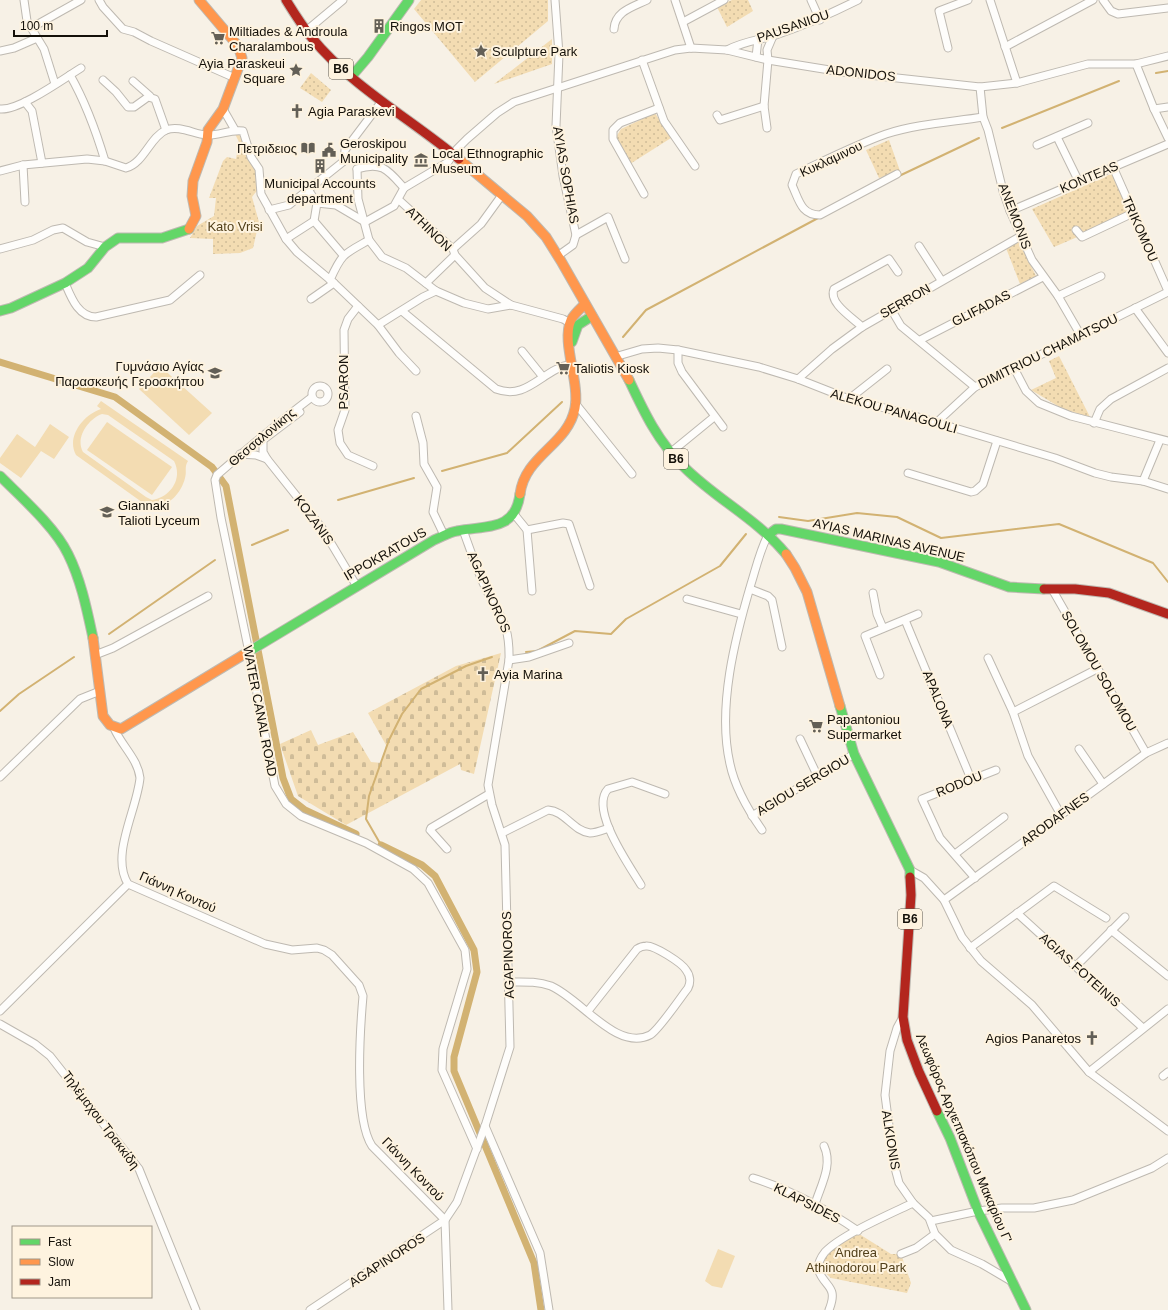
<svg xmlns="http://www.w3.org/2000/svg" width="1168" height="1310" font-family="Helvetica,sans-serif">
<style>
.cemetery{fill:url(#cemetery-stones)}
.park{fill:url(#park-dots)}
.pitch{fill:#f3dcb2;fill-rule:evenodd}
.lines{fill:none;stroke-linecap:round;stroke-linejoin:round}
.stream{stroke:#d2b272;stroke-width:2}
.canal{stroke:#d2b272;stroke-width:7}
.street-casing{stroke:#beb9b1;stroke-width:9}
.fast-casing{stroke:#beb9b1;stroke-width:11}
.slow-casing{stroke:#beb9b1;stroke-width:11}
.jam-casing{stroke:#beb9b1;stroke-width:11}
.street{stroke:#fefdfb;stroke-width:7}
.fast{stroke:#63d668;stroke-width:9}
.slow{stroke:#ff974d;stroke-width:9}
.jam{stroke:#b3261e;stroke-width:9}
.labels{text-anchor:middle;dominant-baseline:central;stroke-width:4;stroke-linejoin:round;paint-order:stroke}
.shield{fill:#fef3df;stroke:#5a5449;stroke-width:1}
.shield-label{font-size:12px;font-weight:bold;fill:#141009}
.poi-label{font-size:13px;fill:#141009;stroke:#fef3df;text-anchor:start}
.street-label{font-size:13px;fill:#141009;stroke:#fef3df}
.park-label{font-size:13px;fill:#52401b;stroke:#fef3df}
</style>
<defs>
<pattern id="cemetery-stones" width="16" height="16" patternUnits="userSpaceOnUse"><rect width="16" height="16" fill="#f3dcb2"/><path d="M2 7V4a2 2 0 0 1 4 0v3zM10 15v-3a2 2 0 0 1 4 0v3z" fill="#cfbc98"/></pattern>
<pattern id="park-dots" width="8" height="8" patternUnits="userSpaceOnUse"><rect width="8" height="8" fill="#f3dcb2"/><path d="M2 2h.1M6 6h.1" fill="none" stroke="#cfbc98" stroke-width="1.8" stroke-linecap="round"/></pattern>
</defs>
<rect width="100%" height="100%" fill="#f7f1e6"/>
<path class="cemetery" d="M501,653L474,774L461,770L460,764L346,825L298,796L280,744L311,730L318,745L353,732L371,762L382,763L386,745L368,713L456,666Z"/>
<g class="park">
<path d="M421,0H548V21L475,82L414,9Z"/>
<path d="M732,0H748L753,11L727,27L717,7Z"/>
<path d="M552,39V64L494,84Z"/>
<path d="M311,73L331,90L322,102L300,88Z"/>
<path d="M655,113L671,138L630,164L616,137L621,129Z"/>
<path d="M239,133L250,159L256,167L259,188L252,197L259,222L253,248L240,253L213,254V239L190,238L197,226L214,216L216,198H209L223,161L227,157L236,159L239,142L235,134Z"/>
<path d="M889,140L900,171L879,178L866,150Z"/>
<path d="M1113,173L1131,214L1054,247L1032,209Z"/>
<path d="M1019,242L1036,276L1020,284L1006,248Z"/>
<path d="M1059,356L1090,417L1063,409L1031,390L1056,378L1049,361Z"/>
<path d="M856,1232L891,1254H901L911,1283L907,1293L831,1278L818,1266L826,1251Z"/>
</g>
<g class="pitch">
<path d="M160,366L212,413L189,435L139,389Z"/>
<path d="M101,401L188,461C184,467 187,471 185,478C181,495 164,512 146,505L76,455C66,437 83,415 101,409L97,406ZM102,414L108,415L174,461C183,478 171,497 152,500L146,497L83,452C75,438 88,419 102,414Z"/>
<path d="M107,422L172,467L152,495L87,450Z"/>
<path d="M50,424L69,437L54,459L41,451L21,478L0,463V458L17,434L35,447Z"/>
<path d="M718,1249L735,1256L722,1288L712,1286L705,1281Z"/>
</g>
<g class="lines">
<g class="stream">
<path d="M1156,73L1168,71"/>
<path d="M1002,128L1119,81"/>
<path d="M899,176L979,138"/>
<path d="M623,337L646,310L820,217"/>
<path d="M442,471L507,453L562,402"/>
<path d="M338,500L414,478"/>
<path d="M779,517L808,521L857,513L897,517L941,538L1059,524L1153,563L1168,582"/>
<path d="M252,545L288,530"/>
<path d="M109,634L215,560"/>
<path d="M526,652L537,651L575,631L611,634L626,619L720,566L746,534"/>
<path d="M0,711L19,694L74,657"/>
<path d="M381,845L366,819L369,796L389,740L402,714L421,689L466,666L492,657"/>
</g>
<g class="canal">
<path d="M0,362L115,397L212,467L226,486L283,778L291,799L305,810L356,834"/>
<path d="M381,845L422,865L435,876L474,950L477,972L454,1057V1071L534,1263L541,1310"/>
</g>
<defs>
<g id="street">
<path d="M24,0L27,21L44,49L55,84"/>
<path d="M99,0L103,7L123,29L134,32L151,41L235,78"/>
<path d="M555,0L559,54L556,126L563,176L576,235L573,245L559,255"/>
<path d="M675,0L691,48"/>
<path d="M811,0L820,20"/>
<path d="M990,0L1017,83"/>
<path d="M1103,0L1111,11L1118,14L1168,8"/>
<path d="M683,22L724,0"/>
<path d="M31,28L81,0"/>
<path d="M614,29C615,11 633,7 647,0"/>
<path d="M306,31L343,0"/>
<path d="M1005,47L1093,0"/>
<path d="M948,48L939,11L968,0"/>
<path d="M727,50C742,42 757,40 773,36C803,26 830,14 858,0"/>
<path d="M0,51L14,48L37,38"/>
<path d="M756,57L758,39"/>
<path d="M642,60L664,121L695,166"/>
<path d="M1136,64L1154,109L1168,138"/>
<path d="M70,75C86,103 96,131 105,161"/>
<path d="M103,80L116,92L128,107H134L148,97L155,99L166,130"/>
<path d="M133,81L150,96"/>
<path d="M980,87L983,117L988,130L1003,191L1010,211L1032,260L1058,296L1080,334"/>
<path d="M25,102L32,111L42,163"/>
<path d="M0,109C19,111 63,79 81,68"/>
<path d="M223,109L235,130"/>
<path d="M1154,109L1168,107"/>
<path d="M717,115L720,120L764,106"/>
<path d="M767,128L764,106L768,60L767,50L773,36"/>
<path d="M1057,137L1079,182"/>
<path d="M1037,145L1088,123"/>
<path d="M344,161L345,150L382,101"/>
<path d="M23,165L25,202"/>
<path d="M1113,167L1168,291"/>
<path d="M357,169L358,199L369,240L382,257L406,268L436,291L464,303L488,309L511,305L563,319L570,323"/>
<path d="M357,169C382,161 388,170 404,188"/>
<path d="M0,171L23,165L87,159L105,161L126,168C144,163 150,137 166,130C179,125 194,134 206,135C219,136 230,129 243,131L251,157L259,169L261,194L286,239L297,252L334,283L378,325L399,353L416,371"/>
<path d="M897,174L820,215C801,215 799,200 792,185L796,174C826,160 855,145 886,134C917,124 951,122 983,117"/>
<path d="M404,188L448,162L457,149L467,139L497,113L514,102L675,50L691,48L727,50L768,60L842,72L980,87L1017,83L1088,64H1136L1168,56"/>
<path d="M309,191L317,203L314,221L343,255"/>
<path d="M644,194L613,139V130L620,123L659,108"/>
<path d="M399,200L453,249L455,255L485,288L511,305"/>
<path d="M317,203L336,205L365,222L394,206L404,188"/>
<path d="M269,210L289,205L344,161"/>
<path d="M1010,211L1168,144"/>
<path d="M1076,230L1082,237L1133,213"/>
<path d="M576,235L608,217L625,259"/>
<path d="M286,239L314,221"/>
<path d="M919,246L941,280"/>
<path d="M0,249L33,240L53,230L63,228L87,242L105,247"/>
<path d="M453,249L481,224L502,195"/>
<path d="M330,280C342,253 344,254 369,240"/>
<path d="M65,283C71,297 78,317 96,317L170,300L200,275"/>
<path d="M426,283L455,255"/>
<path d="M1058,296L1101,276"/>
<path d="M311,299L334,283"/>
<path d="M358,306L348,319L344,330L345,410L338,430L340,443L348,455L373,466"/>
<path d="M1135,308L1168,353"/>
<path d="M891,309L901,326L975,387"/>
<path d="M402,311L496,389C528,401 542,369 572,364"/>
<path d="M378,325L423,297L436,291"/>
<path d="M862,327C853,318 828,303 834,289L889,259L898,272"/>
<path d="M920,340L1043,277"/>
<path d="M678,350V363L682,372L723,427"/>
<path d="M522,351L543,377"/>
<path d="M618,356L642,349L658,348L678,350L759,367L798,379L849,399L908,414L1055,458L1095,473L1111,477L1143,481L1168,489"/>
<path d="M1014,368L1026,391L1039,403L1071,416L1168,441"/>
<path d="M798,379L832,349L862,327L1021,236"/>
<circle cx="320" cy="394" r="8"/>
<path d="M312,397C279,422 248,448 217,475L215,480L221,518L249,652L275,786L286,804L301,816L366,843L413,869L428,883L465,950L467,969L443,1049L442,1070L477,1149"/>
<path d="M849,399L887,369"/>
<path d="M575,403L632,474"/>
<path d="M300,412L263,440V452L267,459L322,528L356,585"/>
<path d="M416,416L423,443L424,464L437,487L433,512L444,535"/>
<path d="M936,423L975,387L1168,292"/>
<path d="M1094,423L1100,409L1111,399L1168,368"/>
<path d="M670,453L714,417"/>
<path d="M240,454L256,455L267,459"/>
<path d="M908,473L971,492L975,491L983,484L997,441"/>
<path d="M1143,481L1160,440"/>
<path d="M514,514L527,530L532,591"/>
<path d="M527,530L563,523L569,524L590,586"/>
<path d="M750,589L768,596L772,600L782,647"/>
<path d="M1052,589L1146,753"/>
<path d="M873,593L877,614L883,628"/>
<path d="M687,599L741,614"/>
<path d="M905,620L971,779"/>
<path d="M95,655L113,648L208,596"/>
<path d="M988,658L1013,712L1028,756L1061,815"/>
<path d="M509,660L529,657L569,643"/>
<path d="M880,675L865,636L918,614"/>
<path d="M1013,712L1097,669"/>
<path d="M114,728C121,745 138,759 140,778C137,810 110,855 128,884L265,944L292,950L317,948L324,950L332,955L359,985L363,996C360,1030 354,1119 372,1146L445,1220L448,1310"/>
<path d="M800,739L817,775"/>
<path d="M1079,749L1103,784"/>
<path d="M0,777L80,699L100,691"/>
<path d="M752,816L854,754"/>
<path d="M762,830C748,810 735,788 730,764C717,708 735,638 751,584C756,568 760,550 768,535"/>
<path d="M502,833L548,810C565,811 573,831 590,833C596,833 603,830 609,828"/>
<path d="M447,849L430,830L431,828L489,794"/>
<path d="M955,854L1004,817"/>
<path d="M910,870L924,878L944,900L962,937L981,961L1032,1005L1089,1072L1168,1131"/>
<path d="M975,878L940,838L922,799L996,770"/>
<path d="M641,885C629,865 589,809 608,789L632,782L665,794"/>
<path d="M944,900L1146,753L1168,743"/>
<path d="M1017,913L1143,1028"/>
<path d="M1111,930L1168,976"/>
<path d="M970,948L1054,886L1106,918"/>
<path d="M1076,966L1125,917"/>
<path d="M509,982C523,982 537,981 551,986C581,999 617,1052 650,1035C658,1031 681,997 688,988C691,982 690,975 686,970C682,963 654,945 646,946C643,946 640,947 637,949L588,1011"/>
<path d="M0,1011L128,884"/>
<path d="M903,1017L897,1028L890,1051L885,1095L894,1164L899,1183L913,1203L929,1218L935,1234L951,1250L982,1264L1011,1281"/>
<path d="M0,1024L35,1044L50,1056L139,1169L196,1310"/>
<path d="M1089,1072L1168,1009"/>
<path d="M1163,1076L1168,1072"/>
<path d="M485,1126L540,1253L549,1310"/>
<path d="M753,1178C791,1190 826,1209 858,1231"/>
<path d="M815,1204C821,1185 833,1165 824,1146"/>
<path d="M931,1221L978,1211L1002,1208H1034L1073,1200L1152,1168L1168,1158"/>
<path d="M901,1254L916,1248L935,1234"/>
<path d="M310,1310L445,1220L457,1202L485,1126L510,1047L505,845L492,805L488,785L509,660C510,620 499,618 484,585C476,567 470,549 463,530"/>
<path d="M829,1310C839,1285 824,1288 818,1269C818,1262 821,1257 825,1252C841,1235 890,1214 913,1203"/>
</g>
<g id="fast">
<path d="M351,77L368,57L409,0"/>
<path d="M0,311L11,308L65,283L88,268L105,247L118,238H162L189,229"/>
<path d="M572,342L578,325L592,316"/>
<path d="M629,380C644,412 658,442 684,467C716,499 757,519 786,554"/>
<path d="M0,476C21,497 55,527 68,554C81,580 87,610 93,638"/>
<path d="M768,535L776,529H781L939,562L1009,587L1044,589"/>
<path d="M243,655L434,540C442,537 449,532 457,531C486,525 515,532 520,494"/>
<path d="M840,706L854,754L910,870V877"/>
<path d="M937,1111L950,1138L978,1211L1026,1310"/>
</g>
<g id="slow">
<path d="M459,159L527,216L546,237L561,261L629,380"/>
<path d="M189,229L196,216L192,196L193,181L207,142L208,130L223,109L242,58L238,46L199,0"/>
<path d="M520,494C525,455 568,445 575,408C580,382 561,342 571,320C574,314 580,309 585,304"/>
<path d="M786,554L795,568L807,592L840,706"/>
<path d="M93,638L103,716L110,725L121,729L243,655"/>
</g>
<g id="jam">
<path d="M286,0C294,13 302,26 312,38C350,85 412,120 459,159"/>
<path d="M1044,589H1075L1109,593L1168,614"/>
<path d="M910,877L911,895L903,1017L907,1040L919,1072L937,1111"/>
</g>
</defs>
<use href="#street" class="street-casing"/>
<use href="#fast" class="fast-casing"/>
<use href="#slow" class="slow-casing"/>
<use href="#jam" class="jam-casing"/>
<use href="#street" class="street"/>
<use href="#fast" class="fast"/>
<use href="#slow" class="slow"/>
<use href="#jam" class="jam"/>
</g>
<defs>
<symbol id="building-bare" viewBox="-9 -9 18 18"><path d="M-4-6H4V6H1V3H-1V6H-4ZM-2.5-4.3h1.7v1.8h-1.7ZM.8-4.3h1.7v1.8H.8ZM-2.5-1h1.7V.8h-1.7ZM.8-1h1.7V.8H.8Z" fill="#635f56" stroke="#fef3df" stroke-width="2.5" paint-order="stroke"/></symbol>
<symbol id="supermarket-bare" viewBox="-9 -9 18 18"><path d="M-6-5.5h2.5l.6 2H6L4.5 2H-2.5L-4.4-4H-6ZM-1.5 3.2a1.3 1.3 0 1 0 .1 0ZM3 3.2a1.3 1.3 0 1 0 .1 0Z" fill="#635f56" stroke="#fef3df" stroke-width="2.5" paint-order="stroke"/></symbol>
<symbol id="sight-bare" viewBox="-9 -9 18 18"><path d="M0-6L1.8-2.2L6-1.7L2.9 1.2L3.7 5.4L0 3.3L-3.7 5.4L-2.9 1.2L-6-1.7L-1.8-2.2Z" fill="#635f56" stroke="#fef3df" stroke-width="2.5" paint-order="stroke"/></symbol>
<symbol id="church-bare" viewBox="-9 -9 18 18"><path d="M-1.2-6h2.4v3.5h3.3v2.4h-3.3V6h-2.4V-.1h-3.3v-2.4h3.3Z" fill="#635f56" stroke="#fef3df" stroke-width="2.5" paint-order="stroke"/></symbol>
<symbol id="library-bare" viewBox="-9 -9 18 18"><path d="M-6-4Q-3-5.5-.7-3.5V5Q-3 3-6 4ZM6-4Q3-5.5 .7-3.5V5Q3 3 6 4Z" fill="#635f56" stroke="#fef3df" stroke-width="2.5" paint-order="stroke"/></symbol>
<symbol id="civic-bare" viewBox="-9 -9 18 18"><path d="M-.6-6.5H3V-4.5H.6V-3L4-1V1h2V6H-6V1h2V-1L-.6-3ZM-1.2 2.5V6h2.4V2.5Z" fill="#635f56" stroke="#fef3df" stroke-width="2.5" paint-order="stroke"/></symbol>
<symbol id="museum-bare" viewBox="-9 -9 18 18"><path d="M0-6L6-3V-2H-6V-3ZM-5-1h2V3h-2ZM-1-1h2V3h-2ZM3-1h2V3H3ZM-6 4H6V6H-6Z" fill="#635f56" stroke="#fef3df" stroke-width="2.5" paint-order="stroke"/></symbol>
<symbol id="school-bare" viewBox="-9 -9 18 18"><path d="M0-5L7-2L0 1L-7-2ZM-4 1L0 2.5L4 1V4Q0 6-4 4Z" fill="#635f56" stroke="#fef3df" stroke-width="2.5" paint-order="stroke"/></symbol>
</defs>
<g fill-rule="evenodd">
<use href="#building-bare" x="369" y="16" width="20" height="20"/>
<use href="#supermarket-bare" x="208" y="28" width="20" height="20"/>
<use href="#sight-bare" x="471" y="41" width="20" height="20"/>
<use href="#sight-bare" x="286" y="60" width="20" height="20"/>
<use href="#church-bare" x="287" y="101" width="20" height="20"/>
<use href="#library-bare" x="298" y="138" width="20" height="20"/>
<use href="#civic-bare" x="319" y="140" width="20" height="20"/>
<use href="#museum-bare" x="411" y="150" width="20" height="20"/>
<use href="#building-bare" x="310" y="156" width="20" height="20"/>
<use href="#supermarket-bare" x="553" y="358" width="20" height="20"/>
<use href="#school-bare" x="205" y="363" width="20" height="20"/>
<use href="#school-bare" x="97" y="502" width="20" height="20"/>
<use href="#church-bare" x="473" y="664" width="20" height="20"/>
<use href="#supermarket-bare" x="806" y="716" width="20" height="20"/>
<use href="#church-bare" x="1082" y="1028" width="20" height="20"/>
</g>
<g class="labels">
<g class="shield">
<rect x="329" y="59" width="24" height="20" rx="3"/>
<rect x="664" y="449" width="24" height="20" rx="3"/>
<rect x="898" y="909" width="24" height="20" rx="3"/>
</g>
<g class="shield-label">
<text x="341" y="69">B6</text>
<text x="676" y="459">B6</text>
<text x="910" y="919">B6</text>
</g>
<g class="poi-label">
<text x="390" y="26">Ringos MOT</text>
<text x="229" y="31">Miltiades &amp; Androula<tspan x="229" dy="15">Charalambous</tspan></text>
<text x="492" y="51">Sculpture Park</text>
<text x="285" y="63" text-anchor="end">Ayia Paraskeui<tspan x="285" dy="15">Square</tspan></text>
<text x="308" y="111">Agia Paraskevi</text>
<text x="340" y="143">Geroskipou<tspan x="340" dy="15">Municipality</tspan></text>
<text x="297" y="148" text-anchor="end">Πετριδειος</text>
<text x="432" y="153">Local Ethnographic<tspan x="432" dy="15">Museum</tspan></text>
<text x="320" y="183" text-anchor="middle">Municipal Accounts<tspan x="320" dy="15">department</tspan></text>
<text x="204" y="366" text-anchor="end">Γυμνάσιο Αγίας<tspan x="204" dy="15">Παρασκευής Γεροσκήπου</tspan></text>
<text x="574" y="368">Taliotis Kiosk</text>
<text x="118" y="505">Giannaki<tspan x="118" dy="15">Talioti Lyceum</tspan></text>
<text x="494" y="674">Ayia Marina</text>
<text x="827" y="719">Papantoniou<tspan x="827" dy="15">Supermarket</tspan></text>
<text x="1081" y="1038" text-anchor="end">Agios Panaretos</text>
</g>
<g class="street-label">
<text transform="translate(793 26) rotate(-19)">PAUSANIOU</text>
<text transform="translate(861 73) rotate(6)">ADONIDOS</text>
<text transform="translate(831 159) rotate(-25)">Κυκλαμινου</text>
<text transform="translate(566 175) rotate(80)">AYIAS SOPHIAS</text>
<text transform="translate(1089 177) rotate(-23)">KONTEAS</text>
<text transform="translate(1015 216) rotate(69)">ANEMONIS</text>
<text transform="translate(429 229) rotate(44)">ATHINON</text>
<text transform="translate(1140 229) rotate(66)">TRIKOMOU</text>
<text transform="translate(905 301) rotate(-30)">SERRON</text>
<text transform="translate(981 308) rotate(-27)">GLIFADAS</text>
<text transform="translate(1048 351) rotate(-26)">DIMITRIOU CHAMATSOU</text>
<text transform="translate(343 382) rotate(-90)">PSARON</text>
<text transform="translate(894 411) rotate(16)">ALEKOU PANAGOULI</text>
<text transform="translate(262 437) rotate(-40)">Θεσσαλονίκης</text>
<text transform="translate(314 520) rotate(54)">KOZANIS</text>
<text transform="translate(889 540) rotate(13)">AYIAS MARINAS AVENUE</text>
<text transform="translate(385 554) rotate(-30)">IPPOKRATOUS</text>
<text transform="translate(489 592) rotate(66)">AGAPINOROS</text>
<text transform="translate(1099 671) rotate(60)">SOLOMOU SOLOMOU</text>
<text transform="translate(938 699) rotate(68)">APALONA</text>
<text transform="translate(260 711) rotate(79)">WATER CANAL ROAD</text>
<text transform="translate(959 784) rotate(-22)">RODOU</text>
<text transform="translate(803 785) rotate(-31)">AGIOU SERGIOU</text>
<text transform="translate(1055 819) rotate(-36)">ARODAFNES</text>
<text transform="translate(178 892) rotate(24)">Γιάννη Κοντού</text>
<text transform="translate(508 955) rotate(-92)">AGAPINOROS</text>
<text transform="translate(1080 970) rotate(42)">AGIAS FOTEINIS</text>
<text transform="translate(101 1120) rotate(53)">Τηλέμαχου Τρακκίδη</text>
<text transform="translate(964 1138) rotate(67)">Λεωφόρος Αρχιεπισκόπου Μακαρίου Γ'</text>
<text transform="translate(891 1140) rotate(81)">ALKIONIS</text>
<text transform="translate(413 1169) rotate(46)">Γιάννη Κοντού</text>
<text transform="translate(807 1203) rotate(27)">KLAPSIDES</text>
<text transform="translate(387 1260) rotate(-33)">AGAPINOROS</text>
</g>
<g class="park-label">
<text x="235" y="226">Kato Vrisi</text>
<text x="856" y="1252">Andrea<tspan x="856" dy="15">Athinodorou Park</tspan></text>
</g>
</g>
<rect x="12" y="1226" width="140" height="72" fill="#fef3df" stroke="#a09889"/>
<rect x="20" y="1239" width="20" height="6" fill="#63d668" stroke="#a09889"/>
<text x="48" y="1246" font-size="12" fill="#141009">Fast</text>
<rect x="20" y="1259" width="20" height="6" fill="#ff974d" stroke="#a09889"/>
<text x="48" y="1266" font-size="12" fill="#141009">Slow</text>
<rect x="20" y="1279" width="20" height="6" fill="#b3261e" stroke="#a09889"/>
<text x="48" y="1286" font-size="12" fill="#141009">Jam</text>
<path d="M14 30v6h93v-6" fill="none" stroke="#141009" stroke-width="2"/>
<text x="20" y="30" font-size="12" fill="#141009" stroke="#fef3df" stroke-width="3" paint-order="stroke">100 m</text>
</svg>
